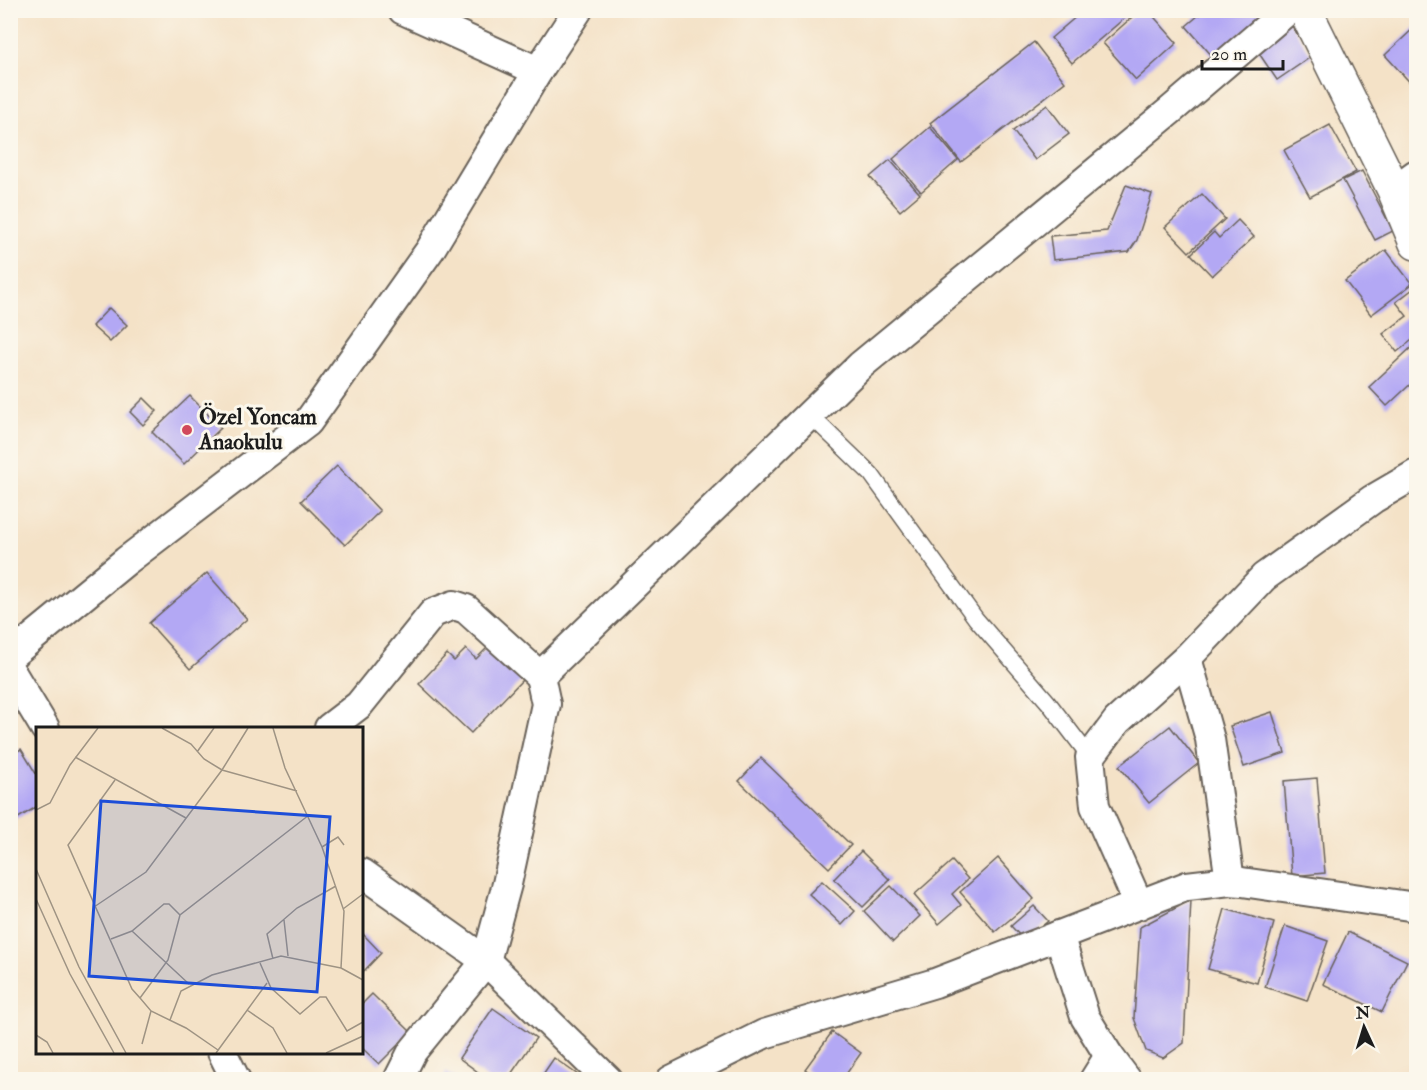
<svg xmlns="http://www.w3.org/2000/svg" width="1427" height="1090" font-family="'IM FELL Double Pica',serif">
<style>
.building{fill:#b3a8f4}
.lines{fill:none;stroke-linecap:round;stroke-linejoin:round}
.service-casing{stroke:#686158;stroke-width:18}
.minor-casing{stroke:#686158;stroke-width:32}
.tertiary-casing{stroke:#686158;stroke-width:36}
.service{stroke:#fff;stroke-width:15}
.minor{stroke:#fff;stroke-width:28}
.tertiary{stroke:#fff;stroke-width:33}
.poi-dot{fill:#d1495b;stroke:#fbf7ec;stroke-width:2}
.labels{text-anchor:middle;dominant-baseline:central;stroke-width:6;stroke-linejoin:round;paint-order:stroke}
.poi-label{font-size:22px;font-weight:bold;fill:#1c1c1c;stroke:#fbf7ec;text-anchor:start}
.inset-road{fill:none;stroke:#9e9383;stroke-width:1.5}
.view{fill:#1d4ed8;fill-opacity:0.15;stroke:#1d4ed8;stroke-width:3}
.inset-edge{fill:none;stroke:#1c1c1c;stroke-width:3}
</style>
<rect width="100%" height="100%" fill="#fbf7ec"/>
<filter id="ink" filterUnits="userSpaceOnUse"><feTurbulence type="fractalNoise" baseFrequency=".0167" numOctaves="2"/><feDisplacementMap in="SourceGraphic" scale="12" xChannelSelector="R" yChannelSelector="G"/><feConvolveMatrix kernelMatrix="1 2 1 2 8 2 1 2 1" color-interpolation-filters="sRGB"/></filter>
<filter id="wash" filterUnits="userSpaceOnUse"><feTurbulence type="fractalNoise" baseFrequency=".008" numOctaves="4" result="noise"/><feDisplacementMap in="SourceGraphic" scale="24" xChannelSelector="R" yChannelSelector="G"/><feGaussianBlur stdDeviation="1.35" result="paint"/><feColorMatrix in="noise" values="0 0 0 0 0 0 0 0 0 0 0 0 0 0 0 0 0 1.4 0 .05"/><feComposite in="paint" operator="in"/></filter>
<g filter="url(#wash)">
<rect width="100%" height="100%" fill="#f4e2c7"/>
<g id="blocks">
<g class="building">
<path d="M1084,10H1134L1072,63L1051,38Z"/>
<path d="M1140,10H1148L1177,43L1136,80L1103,43Z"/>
<path d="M1205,10H1270L1213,57L1186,26Z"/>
<path d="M1286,17L1312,56L1277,80L1254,46Z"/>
<path d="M1416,26V89L1385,55Z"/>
<path d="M1034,42L1065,82L961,162L930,123Z"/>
<path d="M1047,105L1069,134L1035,160L1013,131Z"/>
<path d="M1330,125L1356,172L1310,197L1284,150Z"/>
<path d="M930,127L958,160L921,192L893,159Z"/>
<path d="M890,160L920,194L900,211L870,177Z"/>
<path d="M1362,171L1393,231L1375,240L1343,180Z"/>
<path d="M1126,185L1152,194L1137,240L1129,252L1053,260L1050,236L1107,231Z"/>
<path d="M1202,194L1225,219L1189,252L1165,227Z"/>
<path d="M1238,220L1254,237L1212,276L1191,254L1214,232L1219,238Z"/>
<path d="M1386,250L1412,284L1371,315L1345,281Z"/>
<path d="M1413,289L1416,293V337L1397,352L1383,334L1407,316L1396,302Z"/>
<path d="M109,308L127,325L110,342L92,326Z"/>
<path d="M1416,343V379L1387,406L1369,387Z"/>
<path d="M190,396L221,428L184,464L152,432Z"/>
<path d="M144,398L157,411L143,425L130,412Z"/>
<path d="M337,466L380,511L345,545L301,501Z"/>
<path d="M207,573L247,619L190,669L149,623Z"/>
<path d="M489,646L524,678L471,733L419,684L447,654L454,661L466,649L476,659Z"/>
<path d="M1272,712L1285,753L1244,767L1230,726Z"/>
<path d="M1170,726L1199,763L1149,803L1119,766Z"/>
<path d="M21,749L38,777V806L10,823V756Z"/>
<path d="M761,758L851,845L829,868L739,781Z"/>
<path d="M1317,778L1325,873L1292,876L1284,781Z"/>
<path d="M861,851L890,880L863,907L834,879Z"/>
<path d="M998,858L1034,899L995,932L960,892Z"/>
<path d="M952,861L968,879L952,894L961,905L939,924L914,895Z"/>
<path d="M822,881L855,911L842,925L809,894Z"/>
<path d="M891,886L920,916L893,942L864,911Z"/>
<path d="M1191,900L1184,1043L1163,1058L1146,1051L1134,1018L1140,927Z"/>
<path d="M1034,906L1048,921L1025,941L1011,926Z"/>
<path d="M1225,909L1274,923L1257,983L1208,969Z"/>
<path d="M1285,926L1328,941L1307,1001L1265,987Z"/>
<path d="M1348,932L1407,961L1382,1012L1323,984Z"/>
<path d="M362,933L381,953L362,973Z"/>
<path d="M372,994L411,1032L379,1064L362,1048V1004Z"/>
<path d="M493,1008L536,1038L507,1080H489L459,1058Z"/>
<path d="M832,1032L861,1053L842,1080H819L805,1069Z"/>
<path d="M554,1058L585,1080H539Z"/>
<path d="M446,1072L459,1080H442Z"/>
</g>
</g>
</g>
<g filter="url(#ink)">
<use href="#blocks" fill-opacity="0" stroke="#686158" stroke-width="1.5"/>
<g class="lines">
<defs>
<path id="service" d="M810,415L871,474L976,619L1048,702L1090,757"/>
<g id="minor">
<path d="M403,10L538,71"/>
<path d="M1394,190L1416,174"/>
<path d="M10,656L126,561L308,422L430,250L538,71L578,10"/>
<path d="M1187,658L1210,739L1230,881"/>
<path d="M10,670L45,728"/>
<path d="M329,728L359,705L433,613L454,605L466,609L540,676"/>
<path d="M362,873L486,961L608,1080"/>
<path d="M1139,905L1095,806L1090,757L1117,721L1187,658L1264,577L1373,499L1416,474"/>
<path d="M1059,935L1085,1017L1109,1056L1127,1080"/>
<path d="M222,1052L236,1080"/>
<path d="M398,1080L412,1052L486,961L507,884L546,704L540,676L861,365L1171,110L1288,10"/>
<path d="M671,1080L764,1034L935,983L1187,886L1230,881L1242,882L1416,907"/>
<path d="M1094,1080L1109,1056"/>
</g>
<path id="tertiary" d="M1305,10L1394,190L1416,243"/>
</defs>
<use href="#service" class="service-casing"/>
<use href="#minor" class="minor-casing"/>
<use href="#tertiary" class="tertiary-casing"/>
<use href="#service" class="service"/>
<use href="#minor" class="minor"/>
<use href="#tertiary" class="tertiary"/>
</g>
</g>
<circle class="poi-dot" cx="187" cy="430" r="6"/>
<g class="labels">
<g class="poi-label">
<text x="199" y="417">Özel Yoncam<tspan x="199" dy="25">Anaokulu</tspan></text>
</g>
</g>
<g transform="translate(36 727)">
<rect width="327" height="327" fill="#f4e2c7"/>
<path class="inset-road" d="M126,1L155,17L168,32L186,43L261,64M237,1L249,41L286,120L308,184L305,241L327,253M161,25L178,1M39,30L150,91M79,53L32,118L96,262L104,271M0,83L14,76L34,38L62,1M286,120L302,110L308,118M0,142L43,240L90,326M0,172L34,247L78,326M58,180L110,145L186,43L212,1M307,182L327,167M248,193L252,229M96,204L153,257M75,212L96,204L128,177H133L144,188M237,232L231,207L261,181L300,159M224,236L235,261L264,287L284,270H290L311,304L327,295M211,283L237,301L251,326M134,293L145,264L176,248L245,229L305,241M0,308L11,315L17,326M106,317L115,284M182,323L150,301L115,284L104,271L132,233L144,188L273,88M180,326L231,256M290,326L327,309"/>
<path class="view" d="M65,74L294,90L281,265L53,249Z"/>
<rect width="327" height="327" class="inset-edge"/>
</g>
<rect width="1427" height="1090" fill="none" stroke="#fbf7ec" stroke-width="36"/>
<g transform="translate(1364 1027) rotate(356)" stroke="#fbf7ec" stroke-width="4.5" paint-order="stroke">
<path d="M0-4.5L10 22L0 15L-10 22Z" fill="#1c1c1c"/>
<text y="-9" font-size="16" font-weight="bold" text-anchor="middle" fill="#1c1c1c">N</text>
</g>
<path d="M1202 60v9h81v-9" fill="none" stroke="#1c1c1c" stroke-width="3"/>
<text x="1211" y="60" font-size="18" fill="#1c1c1c" stroke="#fbf7ec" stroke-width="4.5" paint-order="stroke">20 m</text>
</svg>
